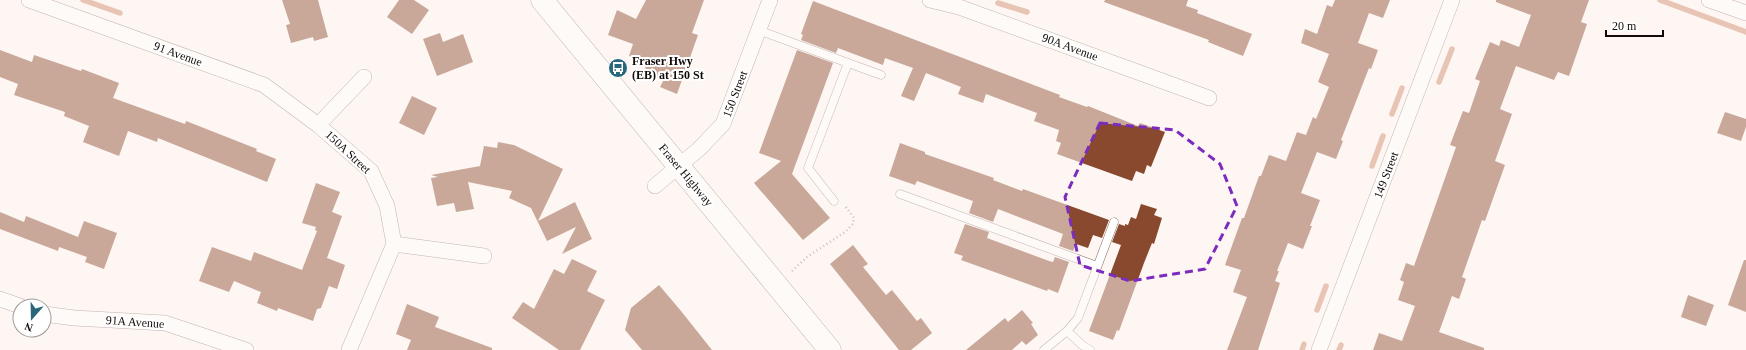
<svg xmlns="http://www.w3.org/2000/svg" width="1746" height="350" font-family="Georgia,serif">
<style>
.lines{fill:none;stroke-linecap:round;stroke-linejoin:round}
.stream{stroke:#ce886b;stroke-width:5.5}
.building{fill:#89492e}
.lane-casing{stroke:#7b6962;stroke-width:9}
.street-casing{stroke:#7b6962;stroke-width:16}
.primary-casing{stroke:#7b6962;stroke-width:23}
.path{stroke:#8d8582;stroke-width:2.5;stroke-dasharray:1 3;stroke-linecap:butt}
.lane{stroke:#fff;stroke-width:8}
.street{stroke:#fff;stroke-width:15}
.primary{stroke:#fff;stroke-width:22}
.marked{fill:none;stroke:#7b2cbf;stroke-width:3;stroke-dasharray:8 5;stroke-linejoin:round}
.labels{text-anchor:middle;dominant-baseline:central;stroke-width:4;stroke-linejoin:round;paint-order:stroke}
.street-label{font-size:12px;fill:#110a08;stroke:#fff}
.poi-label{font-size:12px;font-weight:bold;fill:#110a08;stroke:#fff;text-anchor:start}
</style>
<rect width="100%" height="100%" fill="#fef6f2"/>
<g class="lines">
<g class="stream">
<path d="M83,0L120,13"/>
<path d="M1660,0L1746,32"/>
<path d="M998,3L1027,12"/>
<path d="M1439,82L1452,49"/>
<path d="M1392,114L1402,88"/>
<path d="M1372,166L1383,136"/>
<path d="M1317,310L1326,286"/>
<path d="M1302,350L1304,344"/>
<path d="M1339,350L1341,345"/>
</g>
</g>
<g class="building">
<path d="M282,0H318L328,37L314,41L313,37L291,43L286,25L290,24Z"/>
<path d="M399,0H414L429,10L412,34L387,17Z"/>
<path d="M646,0H704L692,33L698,35L677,94L660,87L663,81L649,75L650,72L647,71L642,61L629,56L633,44L608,35L617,10L636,19Z"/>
<path d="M1105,0H1188L1186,6L1198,10L1197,13L1252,34L1243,56L1208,42L1209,40L1104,2Z"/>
<path d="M1335,0H1390L1383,18L1369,13L1358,43L1378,50L1371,69L1369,68L1341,140L1343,141L1336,159L1317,152L1301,193L1320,200L1310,226H1312L1303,249L1288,243L1277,271H1279L1275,281L1280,283L1258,350H1227L1247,297L1233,292L1241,270L1225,265L1242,218H1244L1259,176H1261L1269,155L1286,161L1297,132L1306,135L1313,117L1316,119L1329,87L1318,82L1329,54L1301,43L1305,29L1317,34L1327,5L1332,7Z"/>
<path d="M1496,0H1589L1581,22L1587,24L1569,76L1558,72L1554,80L1516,66L1500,109L1512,114L1495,161L1505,165L1485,221L1482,220L1462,277L1466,279L1459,299L1452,296L1439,332L1484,348V350H1373L1379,333L1402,341L1415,306L1398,300L1404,282L1400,280L1406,263L1414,266L1456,147L1450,145L1463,111L1469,113L1480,81L1475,79L1490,42L1499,46L1501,40L1519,47L1531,15L1496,2Z"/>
<path d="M813,1L1060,95L1059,97L1087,107L1088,106L1138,126L1140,123L1165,132L1151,167L1147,165L1144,174L1136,171L1132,181L1057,154L1061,143L1056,141L1059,130L1034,121L1037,113L986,94L983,103L958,94L961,87L926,73L914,101L901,96L913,68L885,58L883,65L838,48L836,53L801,40L803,35L801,34Z"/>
<path d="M440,33L443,42L463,34L473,62L437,76L423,39Z"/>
<path d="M0,50L32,62L34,55L81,71L82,69L119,83L113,98L185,124L186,121L257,149L256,151L276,159L267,182L158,138L157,142L128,131L119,156L83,142L89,126L64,116L65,112L14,95L18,84L0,77Z"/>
<path d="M797,50L833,63L792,174L830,218L803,240L754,183L781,161L759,153Z"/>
<path d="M412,96L437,108L424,135L399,123Z"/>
<path d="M1725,112L1746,119V127L1741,141L1717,133Z"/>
<path d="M498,142L514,145L563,169L538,221L575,202L592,239L562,254L576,227L547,241L531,208L509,198L512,191L468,182L474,209L456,212L454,203L437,206L431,178L438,177L431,175L480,166L484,146L497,148Z"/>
<path d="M900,143L925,152V154L994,178L993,180L1022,191L1023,189L1109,220L1102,238L1093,235L1088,248L1076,244L1073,251L1059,246L1063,234L998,209L993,222L969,213L973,201L917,181L915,185L889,176Z"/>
<path d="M316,183L340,192L332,212L342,216L327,258L345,265L337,289L329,286L321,308L317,309L313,321L278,308L277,311L257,303L261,292L234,281L229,292L199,281L212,247L251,261L254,252L302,270L317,231L315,230L316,227L302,223Z"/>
<path d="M1141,204L1157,209L1154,215L1162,218L1154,244L1152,243L1144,263L1119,331L1117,330L1113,340L1089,331L1121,245L1112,242L1119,224L1125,226V224L1128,225L1131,217L1136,219Z"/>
<path d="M0,212L24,222L26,216L78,237L84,221L117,233L104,269L85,262L87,257L59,247L58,251L0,229Z"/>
<path d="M965,224L989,232L987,238L1049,261L1053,262L1055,257L1069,262L1058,293L1048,289L1047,291L961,260L963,256L954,253Z"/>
<path d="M853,245L868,264L863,267L886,295L892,290L917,321L921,318L932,333L911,350H899L830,264Z"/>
<path d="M572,259L597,271L587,291L605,300L580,350H559L512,318L523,302L534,309L554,269L564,274Z"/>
<path d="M1744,260H1746V312L1728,305Z"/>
<path d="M659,285L681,311L712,350H642L625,330L631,308Z"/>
<path d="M1688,295L1714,305L1706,326L1681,317Z"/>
<path d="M407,304L439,317L435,327L492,348V350H407L411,340L396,334Z"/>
<path d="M1022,310L1033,323L1031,324L1038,335L1026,345L1022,341L1012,350H966L1005,318L1008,322Z"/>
</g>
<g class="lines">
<defs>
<g id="lane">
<path d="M758,30L881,75"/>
<path d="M900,194L1097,266"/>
<path d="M834,201L808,168L848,63"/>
<path d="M1044,350L1067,331"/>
<path d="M1090,350L1082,345L1067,331L1078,318L1114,222"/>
</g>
<g id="street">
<path d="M29,0L264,85L318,125L371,171L387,206L394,244L349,350"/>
<path d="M930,0L959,7L1209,98"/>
<path d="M1709,0L1746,13"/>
<path d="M318,125L364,77"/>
<path d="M655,186L699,149L723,124L770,0"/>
<path d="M394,244L484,256"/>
<path d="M0,299L20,306"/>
<path d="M44,314L74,318L165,323L246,350"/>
<path d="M1319,350L1452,0"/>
</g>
<path id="primary" d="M542,0L830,350"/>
</defs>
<use href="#lane" class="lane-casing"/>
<use href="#street" class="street-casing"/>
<use href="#primary" class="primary-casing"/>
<path class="path" d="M792,271L807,257L845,232L853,224L854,218L845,206"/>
<use href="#lane" class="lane"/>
<use href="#street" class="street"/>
<use href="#primary" class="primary"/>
</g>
<path d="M0 0H1746V350H0ZM1100,123L1175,130L1220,164L1237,206L1205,269L1130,281L1080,265L1065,197Z" fill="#fef6f2" fill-opacity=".55" fill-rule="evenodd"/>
<path class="marked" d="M1100,123L1175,130L1220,164L1237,206L1205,269L1130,281L1080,265L1065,197Z"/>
<defs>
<symbol id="bus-disc" viewBox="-11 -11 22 22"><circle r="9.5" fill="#28677c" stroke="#fff"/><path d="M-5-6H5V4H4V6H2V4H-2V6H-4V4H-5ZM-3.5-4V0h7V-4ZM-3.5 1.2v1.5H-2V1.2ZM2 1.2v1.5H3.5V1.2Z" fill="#fff"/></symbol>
</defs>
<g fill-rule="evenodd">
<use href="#bus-disc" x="607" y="57" width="22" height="22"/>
</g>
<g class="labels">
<g class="street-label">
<text transform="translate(1070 47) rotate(20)">90A Avenue</text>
<text transform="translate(178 54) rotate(20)">91 Avenue</text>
<text transform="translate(735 94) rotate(-69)">150 Street</text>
<text transform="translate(348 152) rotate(43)">150A Street</text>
<text transform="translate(686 175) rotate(50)">Fraser Highway</text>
<text transform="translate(1386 175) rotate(-69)">149 Street</text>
<text transform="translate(135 322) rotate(4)">91A Avenue</text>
</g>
<g class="poi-label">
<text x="632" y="61">Fraser Hwy<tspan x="632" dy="14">(EB) at 150 St</tspan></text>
</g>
</g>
<g transform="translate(32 318) rotate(200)"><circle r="19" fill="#ffffff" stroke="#a09d9c"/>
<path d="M0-3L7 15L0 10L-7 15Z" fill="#28677c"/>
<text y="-6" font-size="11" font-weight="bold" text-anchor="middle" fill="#110a08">N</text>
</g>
<path d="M1606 30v6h57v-6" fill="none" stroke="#110a08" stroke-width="2"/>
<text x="1612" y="30" font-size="12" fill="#110a08" stroke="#ffffff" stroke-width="3" paint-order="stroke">20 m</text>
</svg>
